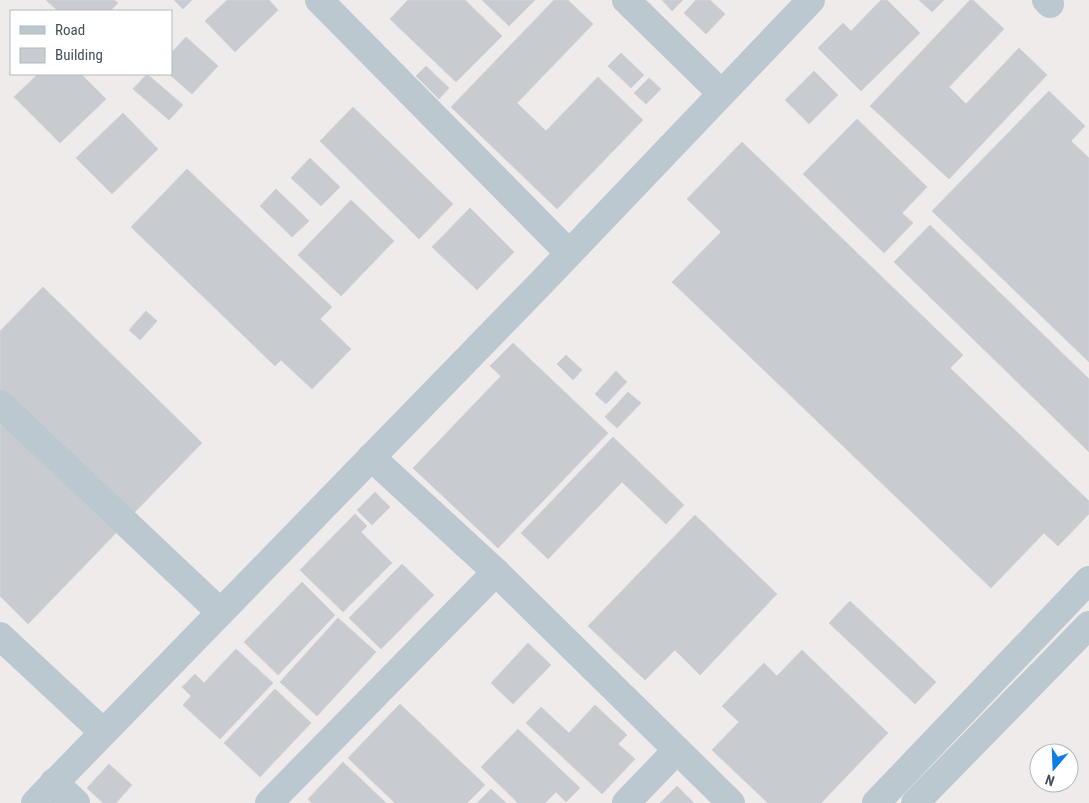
<svg xmlns="http://www.w3.org/2000/svg" width="1089" height="803" font-family="'Roboto Condensed',sans-serif">
<style>
.building{fill:#c8ccd1;stroke:#cfd2d8}
.lines{fill:none;stroke-linecap:round;stroke-linejoin:round}
.minor{stroke:#bbc8d0;stroke-width:28}
</style>
<rect width="100%" height="100%" fill="#efebeb"/>
<g class="building">
<path d="M46,0H114L118,3L110,11H58Z"/>
<path d="M174,0H192L183,9Z"/>
<path d="M227,0H269L278,10L235,52L205,21Z"/>
<path d="M408,0H465L502,36L456,82L390,19Z"/>
<path d="M482,0H535L509,26Z"/>
<path d="M554,0H568L593,24L517,103L546,131L598,77L643,120L557,209L451,107Z"/>
<path d="M662,0H683L672,11Z"/>
<path d="M696,0H710L725,14L706,34L684,13Z"/>
<path d="M881,0H887L920,33L861,91L818,48L843,23L851,31Z"/>
<path d="M919,0H944L932,12Z"/>
<path d="M970,0H973L1004,29L949,87L966,104L1019,48L1047,75L949,179L870,106Z"/>
<path d="M186,37L218,66L192,94L169,74H171V53Z"/>
<path d="M621,53L644,75L631,88L608,66Z"/>
<path d="M426,66L449,88L439,99L416,76Z"/>
<path d="M814,71L838,95L809,124L785,100Z"/>
<path d="M38,74H81L106,99L60,143L14,97Z"/>
<path d="M147,74L183,105L169,120L133,89Z"/>
<path d="M649,78L661,89L646,104L634,93Z"/>
<path d="M1049,91L1085,126L1071,141L1089,158V362L932,211Z"/>
<path d="M353,107L453,204L419,239L320,141Z"/>
<path d="M123,113L158,149L112,194L76,158Z"/>
<path d="M857,119L927,187L902,213L913,223L884,253L803,174Z"/>
<path d="M742,142L963,355L950,368L1089,501V514L1058,546L1044,533L991,588L672,282L721,232L687,199Z"/>
<path d="M310,158L340,187L321,206L291,178Z"/>
<path d="M187,169L332,307L320,319L351,349L312,389L281,360L275,366L131,227Z"/>
<path d="M276,189L309,221L292,237L260,206Z"/>
<path d="M351,200L394,241L341,296L298,255Z"/>
<path d="M470,208L514,252L477,290L432,247Z"/>
<path d="M930,225L1089,379V452L894,262Z"/>
<path d="M43,287L202,443L130,517L0,390V331Z"/>
<path d="M146,311L157,321L140,340L129,330Z"/>
<path d="M513,343L608,433L498,548L413,468L501,376L490,366Z"/>
<path d="M566,355L582,370L573,380L557,364Z"/>
<path d="M616,371L627,382L606,404L595,394Z"/>
<path d="M628,392L641,403L617,428L605,417Z"/>
<path d="M0,421L116,533L28,624L0,596Z"/>
<path d="M613,437L684,505L666,524L622,482L548,559L521,533Z"/>
<path d="M375,492L390,507L372,525L357,510Z"/>
<path d="M355,514L367,526L361,532L392,563L343,612L300,570Z"/>
<path d="M695,515L777,594L700,675L675,650L645,680L588,626Z"/>
<path d="M402,564L434,595L381,649L349,618Z"/>
<path d="M302,582L335,615L278,675L244,642Z"/>
<path d="M850,601L936,682L915,704L829,623Z"/>
<path d="M338,618L376,652L317,716L280,682Z"/>
<path d="M528,643L551,665L513,704L491,683Z"/>
<path d="M236,649L273,683L220,739L183,705L191,696L182,687L195,674L204,683Z"/>
<path d="M802,650L888,733L821,803H768L712,750L739,722L722,706L764,663L777,676Z"/>
<path d="M275,689L311,723L260,777L224,743Z"/>
<path d="M400,704L485,785L467,803H395L348,758Z"/>
<path d="M595,705L627,735L618,744L635,759L602,794L526,723L541,707L569,733Z"/>
<path d="M518,729L580,788L566,802L556,792L545,803H518L481,767Z"/>
<path d="M343,762L386,803H312L308,799Z"/>
<path d="M109,764L132,785L116,803H103L87,788Z"/>
<path d="M677,786L694,803H660Z"/>
<path d="M491,789L506,803H477Z"/>
</g>
<g class="lines">
<g class="minor">
<path d="M319,0L569,253"/>
<path d="M626,0L721,93"/>
<path d="M1046,0L1050,4"/>
<path d="M0,404L219,611"/>
<path d="M371,457L496,572L731,803"/>
<path d="M0,636L103,732"/>
<path d="M54,782L76,803"/>
<path d="M35,803L542,282L811,0"/>
<path d="M269,803L496,572"/>
<path d="M626,803L677,750"/>
<path d="M876,803L1089,580"/>
<path d="M915,803L1089,625"/>
</g>
</g>
<rect x="10" y="10" width="162" height="65" fill="#ffffff" stroke="#b4b9bd"/>
<rect x="20" y="26" width="25" height="8" fill="#bbc8d0" stroke="#b4b9bd"/>
<text x="55" y="35" font-size="15" fill="#43515a">Road</text>
<rect x="20" y="48" width="25" height="15" fill="#c8ccd1" stroke="#b4b9bd"/>
<text x="55" y="60" font-size="15" fill="#43515a">Building</text>
<g transform="translate(1054 768) rotate(199)"><circle r="24" fill="#ffffff" stroke="#b4b9bd"/>
<path d="M0-4L9 19L0 12L-9 19Z" fill="#0b7ee8"/>
<text y="-8" font-size="14" font-weight="bold" text-anchor="middle" fill="#43515a">N</text>
</g>
</svg>
